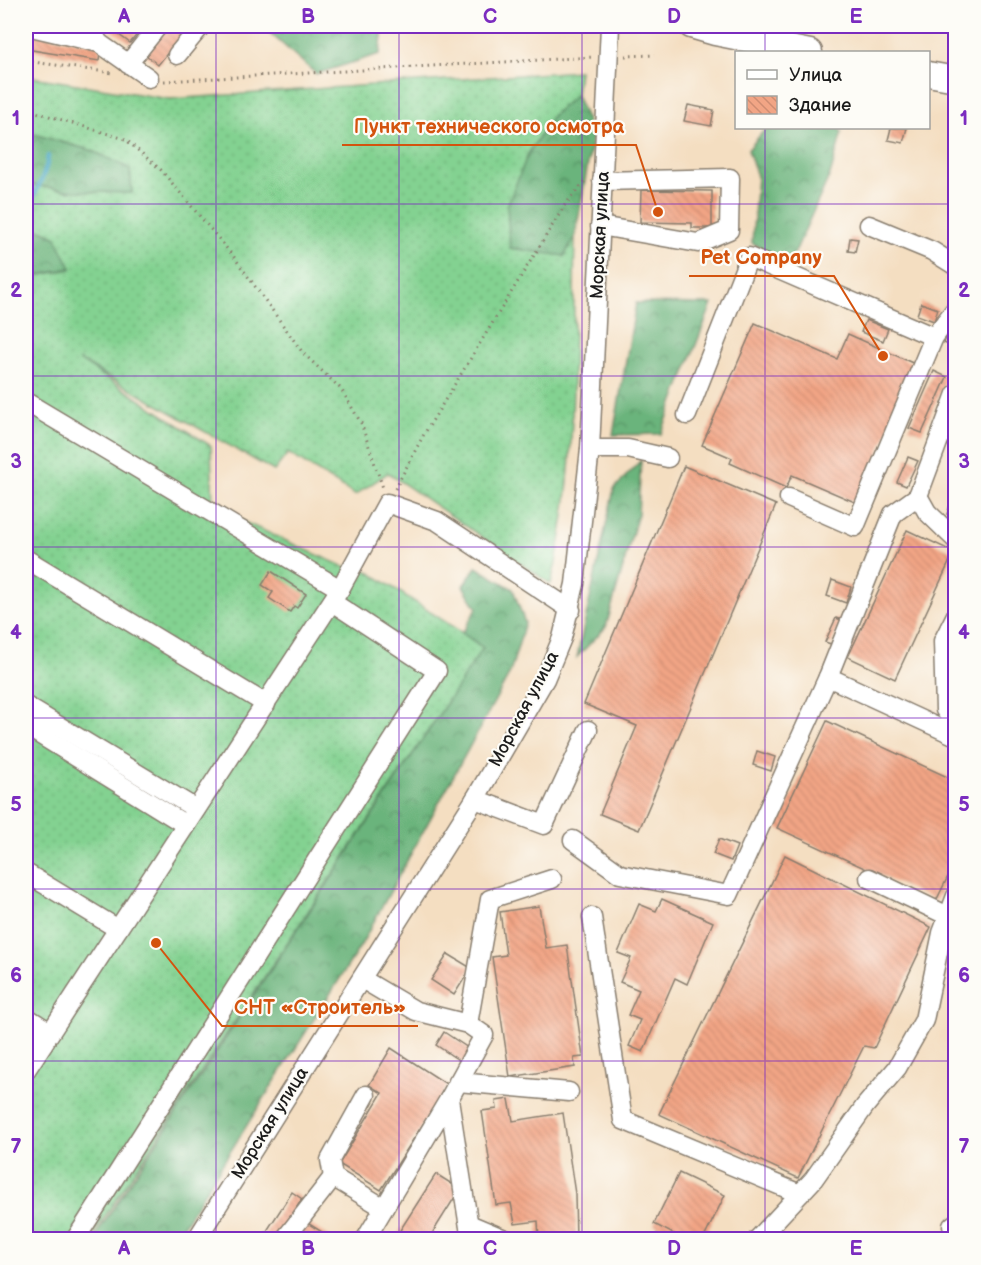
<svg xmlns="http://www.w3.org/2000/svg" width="981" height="1265" font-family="'Balsamiq Sans',sans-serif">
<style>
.grass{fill:url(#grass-dots);stroke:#507756;stroke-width:1.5}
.forest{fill:url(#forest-crowns);stroke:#43684c;stroke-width:1.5}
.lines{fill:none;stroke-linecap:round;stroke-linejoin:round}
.stream{stroke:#44a6c4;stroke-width:4.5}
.building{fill:url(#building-back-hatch)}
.minor-casing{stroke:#887d6e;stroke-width:21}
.major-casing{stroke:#887d6e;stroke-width:27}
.path{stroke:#887d6e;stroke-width:3;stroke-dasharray:1.5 4.5;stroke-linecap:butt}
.minor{stroke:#fff;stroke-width:18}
.major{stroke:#fff;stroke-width:24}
.grid{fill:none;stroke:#7b2cbf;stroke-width:1.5;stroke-opacity:0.55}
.labels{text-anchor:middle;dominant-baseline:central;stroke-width:4.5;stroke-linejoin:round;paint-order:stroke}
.street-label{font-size:18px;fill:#1c1c1c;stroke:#fdfcf7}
.leader{fill:none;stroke:#d4530e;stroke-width:2}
.callout-dot{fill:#d4530e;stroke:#fdfcf7;stroke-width:2}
.callout-label{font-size:20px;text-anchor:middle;font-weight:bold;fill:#d4530e;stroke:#fdfcf7;stroke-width:4.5;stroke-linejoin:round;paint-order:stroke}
.neatline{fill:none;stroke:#7b2cbf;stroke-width:2}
.grid-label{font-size:20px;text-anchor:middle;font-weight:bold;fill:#7b2cbf}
</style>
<defs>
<pattern id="grass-dots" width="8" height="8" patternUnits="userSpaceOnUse" patternTransform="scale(1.5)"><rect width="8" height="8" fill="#83d291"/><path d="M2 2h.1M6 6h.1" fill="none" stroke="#71b47c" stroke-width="1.8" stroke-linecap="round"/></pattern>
<pattern id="forest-crowns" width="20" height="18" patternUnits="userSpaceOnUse" patternTransform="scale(1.5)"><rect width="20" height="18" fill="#6ab47b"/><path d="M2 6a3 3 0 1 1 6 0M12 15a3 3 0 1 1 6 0" fill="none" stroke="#569264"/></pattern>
<pattern id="building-back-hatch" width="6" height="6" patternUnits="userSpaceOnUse" patternTransform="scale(1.5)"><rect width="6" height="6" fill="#f2a585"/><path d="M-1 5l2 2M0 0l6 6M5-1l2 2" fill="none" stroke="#cf8d72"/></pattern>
</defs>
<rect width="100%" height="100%" fill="#fdfcf7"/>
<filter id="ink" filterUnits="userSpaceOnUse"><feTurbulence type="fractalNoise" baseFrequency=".0167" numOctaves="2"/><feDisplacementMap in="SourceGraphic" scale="12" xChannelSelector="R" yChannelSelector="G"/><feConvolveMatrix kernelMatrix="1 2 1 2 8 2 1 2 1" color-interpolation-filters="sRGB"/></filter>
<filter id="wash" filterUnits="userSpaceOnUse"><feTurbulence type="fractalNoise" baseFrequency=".008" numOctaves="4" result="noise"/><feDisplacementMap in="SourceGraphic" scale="24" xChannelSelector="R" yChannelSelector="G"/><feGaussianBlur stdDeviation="1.35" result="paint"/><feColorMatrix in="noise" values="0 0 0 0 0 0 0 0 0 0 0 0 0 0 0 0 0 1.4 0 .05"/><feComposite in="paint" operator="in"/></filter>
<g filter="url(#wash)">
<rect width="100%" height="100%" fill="#f4dec1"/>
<path class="grass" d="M579,71L576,95L553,115L564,256L575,237C572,352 579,472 551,584L388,473L355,495L288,453L274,471L79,360L211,446L213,508L351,570H366L484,647L90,1239H26V278L71,269L55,236L26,224V184L72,191L132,193L130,169L93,151L26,132V76L169,99Z"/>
<g class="forest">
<path d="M262,26H383L380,54L316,74Z"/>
<path d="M576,95L593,135L575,237L564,256L510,248L507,206L528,154L553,115Z"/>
<path d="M766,128H838L842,132L831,172L790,263L752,243L757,176L748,150Z"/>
<path d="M26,132L93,151L130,169L132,193L72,191L26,184Z"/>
<path d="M26,224L55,236L71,268L26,278Z"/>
<path d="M636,303L712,304L661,434L613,435Z"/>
<path d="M641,460L638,514L606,627L577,657L614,489Z"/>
<path d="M476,567L513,589L525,623L510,673L361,945L175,1239H93L483,648L462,633L477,608L463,586Z"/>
</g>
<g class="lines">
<path class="stream" d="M26,226C27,198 46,182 48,156"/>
</g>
<g id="blocks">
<g class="building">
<path d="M107,26H144L130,43Z"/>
<path d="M169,26H189L158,65L146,55Z"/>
<path d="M224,26H236L229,31Z"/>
<path d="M26,33L101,46L99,61L26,49Z"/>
<path d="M688,105L714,110L711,126L684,121Z"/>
<path d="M891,128H907L903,143L888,140Z"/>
<path d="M641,190L712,191V228H692V223L640,222Z"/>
<path d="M850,238L858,239L855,252L848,251Z"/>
<path d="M921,303L938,309L934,321L917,315Z"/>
<path d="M956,317V348L944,343Z"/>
<path d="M866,320L888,329L883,341L861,332Z"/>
<path d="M755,323L837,359L848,334L917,365L857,503L792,475L786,488L730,463L732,458L702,445Z"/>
<path d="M934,371L947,377L922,433L909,428Z"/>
<path d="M908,457L918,461L906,486L897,482Z"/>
<path d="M684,466L776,505L639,830L600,814L637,726L584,704Z"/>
<path d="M952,499L956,501V518L947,514Z"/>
<path d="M907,530L954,552L895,679L848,657Z"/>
<path d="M271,571L306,594L297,608L294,606L290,612L269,598L273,592L262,585Z"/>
<path d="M832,580L851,587L846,603L827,596Z"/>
<path d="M836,618L841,620L831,644L825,642Z"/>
<path d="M827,721L956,781V860L936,901L777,828Z"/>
<path d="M757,751L775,757L771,771L753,765Z"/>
<path d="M719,839L737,846L731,861L713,854Z"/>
<path d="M785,855L931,927L874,1048L864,1046L798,1178L659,1114Z"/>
<path d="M662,899L713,922L687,984L675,978L643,1052L629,1046L640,1020L628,1015L639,990L620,982L631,958L618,953L639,904L656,911Z"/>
<path d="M539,906L546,948L567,945L583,1057L574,1058L575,1067L510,1077L492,957L506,955L500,912Z"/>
<path d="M448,954L471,968L454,995L431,980Z"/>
<path d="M444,1032L474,1052L466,1065L436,1045Z"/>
<path d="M391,1048L448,1085L381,1190L339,1164L382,1093L369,1085Z"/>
<path d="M509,1099L513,1121L563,1113L575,1194L576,1240H539L538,1221L515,1224L511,1203L496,1205L482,1111L497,1109L496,1101Z"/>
<path d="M679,1173L725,1195L703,1240H685L654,1224Z"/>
<path d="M436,1174L460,1189L428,1240H405L397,1235Z"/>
<path d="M292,1192L302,1199L276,1240H261Z"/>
<path d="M301,1219L335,1240H289Z"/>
<path d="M657,1234L670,1240H654Z"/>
</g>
</g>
</g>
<g filter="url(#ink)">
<use href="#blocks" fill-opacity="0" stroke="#887d6e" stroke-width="1.5"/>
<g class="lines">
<defs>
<g id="minor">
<path d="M27,26L99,43"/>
<path d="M89,26L99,43L149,78"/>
<path d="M177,55L201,26"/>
<path d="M128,64L158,26"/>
<path d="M869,225L932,251L956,266"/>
<path d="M600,226L698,243L729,230L730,178L602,181"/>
<path d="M26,402L340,589"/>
<path d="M687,415L749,257L934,337L956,308"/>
<path d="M590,449H628L668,458"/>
<path d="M918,496L927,512L956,540"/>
<path d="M789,498L855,527L934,337"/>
<path d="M26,559L266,704"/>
<path d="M956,615L943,641L945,710L956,725"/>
<path d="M828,677L893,514L918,496L956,394"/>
<path d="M26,706L196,809"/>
<path d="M26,726L186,825"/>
<path d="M475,799L544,825L588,730"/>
<path d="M573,840L620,874L729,895L828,677L956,736"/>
<path d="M26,873L118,929"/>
<path d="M869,878L948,916"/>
<path d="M592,917L623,1120L800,1194"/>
<path d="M362,979L416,1011L468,1024L484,1035L449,1099L471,1240"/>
<path d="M26,1017L50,1032"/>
<path d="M468,1024L490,899L552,879"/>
<path d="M26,1034L43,1044"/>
<path d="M26,1070L340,589L387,503L437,521L571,610"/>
<path d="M458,1082L569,1092"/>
<path d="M333,1177L330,1160L366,1095"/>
<path d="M956,1223L952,1226L956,1234"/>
<path d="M469,1224L507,1240"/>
<path d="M75,1240L437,671L332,602"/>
<path d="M196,1240L475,799L545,679L562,638L575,584L590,449L610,26"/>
<path d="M284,1240L333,1177L384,1208"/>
<path d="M365,1240L449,1099"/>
<path d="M757,1240L813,1180L865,1106L897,1068L924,1020L942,933L956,896"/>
</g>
<g id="major">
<path d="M691,26L715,33L810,52"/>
<path d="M928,74L956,79"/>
</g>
</defs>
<use href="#minor" class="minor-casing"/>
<use href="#major" class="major-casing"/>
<g class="path">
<path d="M625,56L655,55"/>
<path d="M26,61L113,73"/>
<path d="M164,81L594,57"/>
<path d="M26,109L125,139L161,170L234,257L303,353L341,389L361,423L383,488"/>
<path d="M395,489L423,436L565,205L585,181"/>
</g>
<use href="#minor" class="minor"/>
<use href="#major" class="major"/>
</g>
</g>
<path class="grid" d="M216,26V1240M399,26V1240M582,26V1240M765,26V52M765,128V1240M26,204H956M26,376H956M26,547H956M26,718H956M26,889H956M26,1061H956"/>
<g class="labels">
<g class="street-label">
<text transform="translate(600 235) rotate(-87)">Морская улица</text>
<text transform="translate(524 709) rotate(-62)">Морская улица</text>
<text transform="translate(270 1123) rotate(-58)">Морская улица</text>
</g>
</g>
<path class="leader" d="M658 212L636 145H342M883 356L834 276H689M156 943L222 1026H418"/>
<g class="callout-dot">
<circle cx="658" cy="212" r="6"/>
<circle cx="883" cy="356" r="6"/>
<circle cx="156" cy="943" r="6"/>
</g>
<g class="callout-label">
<text x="489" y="133">Пункт технического осмотра</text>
<text x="761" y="264">Pet Company</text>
<text x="320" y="1014">СНТ «Строитель»</text>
</g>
<rect width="981" height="1265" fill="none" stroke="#fdfcf7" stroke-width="66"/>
<rect x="735" y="51" width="195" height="78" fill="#fdfcf7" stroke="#a3a29f" stroke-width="1.5"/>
<rect x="747" y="70" width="30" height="9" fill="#ffffff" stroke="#a3a29f" stroke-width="1.5"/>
<text x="789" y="81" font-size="18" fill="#1c1c1c">Улица</text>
<rect x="747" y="96" width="30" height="18" fill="url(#building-back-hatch)" stroke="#a3a29f" stroke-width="1.5"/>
<text x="789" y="111" font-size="18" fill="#1c1c1c">Здание</text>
<rect x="33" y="33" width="915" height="1199" class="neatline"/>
<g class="grid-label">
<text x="124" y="23">A</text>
<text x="308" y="23">B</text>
<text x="490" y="23">C</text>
<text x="674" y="23">D</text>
<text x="856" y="23">E</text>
<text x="16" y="125">1</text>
<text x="964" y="125">1</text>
<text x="16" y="297">2</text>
<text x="964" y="297">2</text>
<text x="16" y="468">3</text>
<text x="964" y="468">3</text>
<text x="16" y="639">4</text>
<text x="964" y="639">4</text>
<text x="16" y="811">5</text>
<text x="964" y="811">5</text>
<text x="16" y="982">6</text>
<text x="964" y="982">6</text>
<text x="16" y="1153">7</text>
<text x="964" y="1153">7</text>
<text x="124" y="1255">A</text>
<text x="308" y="1255">B</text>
<text x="490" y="1255">C</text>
<text x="674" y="1255">D</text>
<text x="856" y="1255">E</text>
</g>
</svg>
